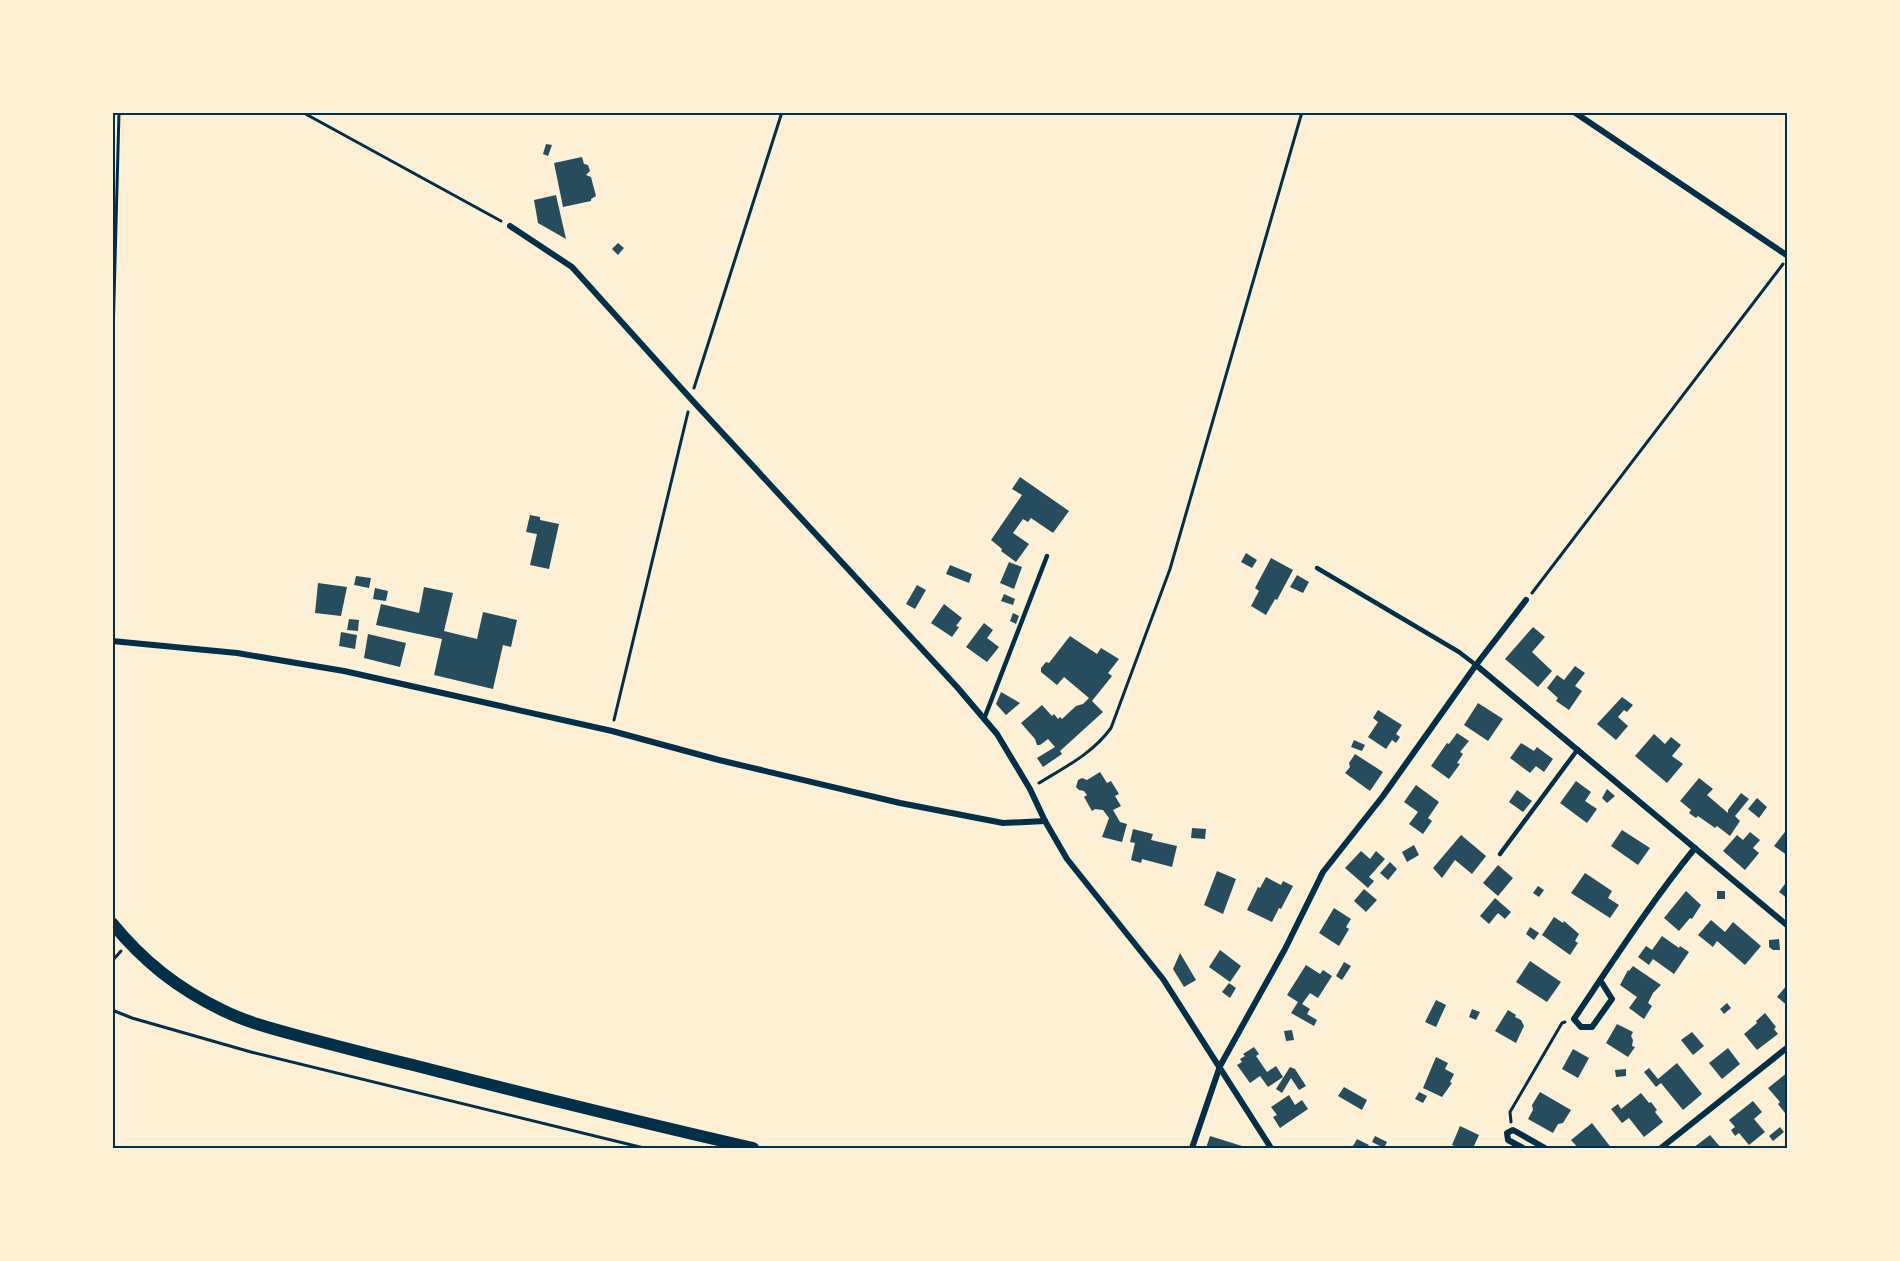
<svg xmlns="http://www.w3.org/2000/svg" width="1900" height="1261" font-family="Karla,sans-serif">
<style>
.building{fill:#264d5e}
.lines{fill:none;stroke-linecap:round;stroke-linejoin:round}
.path{stroke:#003049;stroke-width:3}
.service{stroke:#003049;stroke-width:4.5}
.minor{stroke:#003049;stroke-width:6}
.secondary{stroke:#003049;stroke-width:12}
.neatline{fill:none;stroke:#003049;stroke-width:2}
</style>
<rect width="100%" height="100%" fill="#fdf0d5"/>
<g class="building">
<path d="M546,144L552,145L548,156L543,154Z"/>
<path d="M582,157L584,164L588,165L590,171L586,175L591,177L596,196L591,199V201L563,207L554,163Z"/>
<path d="M556,195L566,239L538,223L534,200Z"/>
<path d="M618,243L624,248L618,255L612,249Z"/>
<path d="M1020,477L1069,511L1053,533L1031,518L1028,522L1023,519L1013,533L1029,544L1016,562L1001,551L1002,549L991,540L1022,495L1012,489Z"/>
<path d="M530,515L540,517V520L559,524L549,569L530,565L537,534L526,532Z"/>
<path d="M1246,553L1257,560L1252,568L1241,562Z"/>
<path d="M1271,558L1293,570L1277,600L1275,599L1266,615L1251,606L1259,591L1255,588Z"/>
<path d="M1009,562L1022,567L1014,589L1000,583Z"/>
<path d="M950,565L972,574L969,583L946,574Z"/>
<path d="M1297,575L1309,582L1303,593L1290,587Z"/>
<path d="M356,576L371,578L369,588L354,585Z"/>
<path d="M318,583L347,587L341,616L315,613Z"/>
<path d="M917,585L926,590L915,609L906,604Z"/>
<path d="M424,587L453,593L444,631L477,639L483,612L517,620L511,647L503,645L493,689L434,675L442,639L376,625L381,604L419,613Z"/>
<path d="M375,588L388,591L386,601L373,599Z"/>
<path d="M1004,594L1015,599L1013,605L1001,601Z"/>
<path d="M944,604L962,618L956,626L959,627L952,637L931,623Z"/>
<path d="M1013,613L1019,616L1016,624L1010,621Z"/>
<path d="M349,619L359,620L358,631L347,630Z"/>
<path d="M984,623L993,630L987,638L999,647L987,662L966,647Z"/>
<path d="M1533,627L1545,637L1532,652L1552,671L1538,687L1505,659Z"/>
<path d="M341,632L357,635L355,649L339,646Z"/>
<path d="M368,634L406,643L400,667L364,658Z"/>
<path d="M1070,636L1097,654L1101,648L1119,659L1108,673L1112,676L1092,701L1103,712L1060,751L1062,754L1043,767L1037,758L1055,747L1048,739L1040,745H1037L1035,739L1021,723L1042,705L1052,716L1054,714L1058,719L1060,717L1062,719L1076,706L1083,704L1089,698L1064,677L1057,685L1041,672V668L1046,662L1049,663Z"/>
<path d="M1575,666L1585,673L1575,686L1582,691L1569,710L1556,701L1558,698L1547,688L1557,675L1564,680Z"/>
<path d="M1001,692L1020,703L1006,715L996,704Z"/>
<path d="M1622,697L1633,705L1627,712L1624,710L1618,717L1628,726L1616,740L1597,724Z"/>
<path d="M1478,703L1503,719L1488,741L1464,725Z"/>
<path d="M1378,710L1402,725L1396,734L1400,737L1396,743L1392,740L1386,749L1368,737L1378,722L1373,718Z"/>
<path d="M1457,733L1469,741L1460,752L1463,754L1457,763L1460,764L1449,779L1431,766L1447,743L1449,744Z"/>
<path d="M1654,734L1665,744L1671,737L1681,745L1672,756L1683,764L1667,783L1635,756Z"/>
<path d="M1354,740L1365,745L1362,751L1351,747Z"/>
<path d="M1521,743L1534,751L1537,747L1553,759L1544,772L1536,766L1530,773L1510,758Z"/>
<path d="M1355,754L1383,772L1370,791L1345,773L1350,767L1349,763Z"/>
<path d="M1100,772L1107,783L1111,781L1119,794L1115,796L1121,806L1113,810L1120,822L1127,824L1122,842L1102,837L1109,818L1103,810L1095,809L1092,811L1084,797L1087,795L1084,791L1079,790L1076,787L1078,780L1082,778L1087,780Z"/>
<path d="M1699,778L1713,789L1707,795L1728,813V810L1741,793L1749,799L1735,816L1740,821L1730,836L1717,826L1715,828L1698,816L1696,818L1689,813L1691,810L1680,801Z"/>
<path d="M1576,781L1591,792L1585,801L1597,809L1587,823L1560,803Z"/>
<path d="M1416,785L1439,802L1428,818L1432,821L1423,834L1409,824L1418,812L1404,802Z"/>
<path d="M1607,789L1615,796L1607,803L1602,798Z"/>
<path d="M1517,790L1532,801L1523,812L1509,802Z"/>
<path d="M1757,798L1767,807L1759,818L1748,809Z"/>
<path d="M1192,828L1206,829L1205,839L1191,838Z"/>
<path d="M1788,828V856L1774,846Z"/>
<path d="M1133,829L1153,834L1151,840L1177,846L1172,867L1142,859L1141,863L1131,860L1135,843L1130,842Z"/>
<path d="M1622,830L1650,848L1638,865L1611,846Z"/>
<path d="M1750,832L1760,840L1753,848L1759,853L1745,870L1723,851L1737,835L1743,840Z"/>
<path d="M1461,835L1486,856L1472,874L1455,860L1442,878L1433,868Z"/>
<path d="M1414,845L1419,855L1407,862L1402,852Z"/>
<path d="M1361,851L1370,859L1376,851L1385,859L1369,877L1374,881L1368,888L1345,868Z"/>
<path d="M1390,862L1397,869L1388,880L1380,873Z"/>
<path d="M1498,865L1513,878L1498,896L1483,883Z"/>
<path d="M1217,871L1236,879L1223,914L1204,905Z"/>
<path d="M1585,873L1612,891L1608,898L1619,905L1610,918L1571,893Z"/>
<path d="M1266,877L1281,885L1283,881L1293,886L1281,909L1279,908L1272,922L1247,910L1258,887L1260,888Z"/>
<path d="M1788,880V899L1779,892Z"/>
<path d="M1538,886L1544,890L1539,897L1533,893Z"/>
<path d="M1364,889L1377,900L1366,912L1354,901Z"/>
<path d="M1686,891L1701,905L1692,919L1690,918L1679,931L1664,918Z"/>
<rect x="1717" y="891" width="8" height="8"/>
<path d="M1495,898L1511,912L1505,919L1498,913L1489,924L1480,916Z"/>
<path d="M1334,908L1351,919L1346,927L1349,929L1339,946L1319,933Z"/>
<path d="M1554,917L1563,923L1564,921L1579,934L1575,941L1578,943L1570,955L1542,935Z"/>
<path d="M1711,920L1725,932L1733,922L1761,946L1745,965L1717,941L1713,947L1698,935Z"/>
<path d="M1530,927L1539,933L1534,940L1526,934Z"/>
<path d="M1662,936L1679,948L1680,946L1689,952L1674,974L1653,959L1649,965L1638,957L1646,946L1652,950Z"/>
<path d="M1779,939L1780,950H1773L1769,947V940Z"/>
<path d="M1220,950L1241,966L1230,982L1209,967Z"/>
<path d="M1180,953L1196,980L1184,987L1173,969Z"/>
<path d="M1530,961L1561,982L1547,1002L1516,982Z"/>
<path d="M1344,962L1351,966L1342,980L1336,976Z"/>
<path d="M1306,965L1320,974L1323,970L1332,976L1318,998L1310,993L1302,1004L1310,1009L1307,1014L1317,1020L1314,1026L1291,1013L1298,1002L1287,995Z"/>
<path d="M1633,966L1661,985L1653,993L1648,1003L1652,1006L1644,1019L1629,1008L1637,997L1620,985L1628,970L1629,971Z"/>
<path d="M1229,983L1236,988L1230,998L1222,992Z"/>
<path d="M1788,984V1006L1777,997Z"/>
<path d="M1436,1000L1446,1005L1436,1027L1425,1022Z"/>
<path d="M1727,1003L1731,1008L1724,1014L1720,1009Z"/>
<path d="M1472,1009L1480,1012L1476,1020L1469,1017Z"/>
<path d="M1508,1010L1516,1015L1515,1017L1521,1020L1524,1026L1516,1043L1495,1031Z"/>
<path d="M1765,1013L1776,1027L1774,1029L1778,1034L1757,1050L1744,1034L1757,1023L1756,1021Z"/>
<path d="M1617,1024L1633,1032L1631,1036L1633,1040L1632,1046L1635,1047L1628,1057L1606,1043Z"/>
<path d="M1292,1030L1294,1040L1286,1041L1284,1031Z"/>
<path d="M1692,1032L1704,1046L1693,1055L1681,1040Z"/>
<path d="M1254,1047L1259,1054L1256,1056L1267,1072L1276,1066L1283,1077L1268,1087L1260,1076L1250,1083L1237,1065L1242,1062L1240,1059L1245,1056L1243,1054Z"/>
<path d="M1728,1048L1740,1064L1722,1079L1709,1063Z"/>
<path d="M1573,1049L1589,1058L1578,1078L1562,1069Z"/>
<path d="M1436,1057L1448,1063L1445,1069L1454,1074L1450,1082L1452,1083L1442,1097L1423,1088Z"/>
<path d="M1677,1063L1702,1094L1683,1110L1661,1083L1656,1087L1644,1072L1649,1068L1658,1079Z"/>
<path d="M1290,1067L1295,1069L1306,1086L1299,1090L1291,1078L1282,1093L1276,1089Z"/>
<path d="M1626,1069V1076L1616,1077L1615,1070Z"/>
<path d="M1788,1072V1111L1785,1113L1778,1104L1780,1102L1768,1088Z"/>
<path d="M1344,1087L1367,1100L1362,1110L1338,1096Z"/>
<path d="M1419,1092L1427,1096L1423,1103L1415,1099Z"/>
<path d="M1540,1092L1571,1110L1563,1123L1558,1124L1553,1133L1528,1119L1533,1110L1532,1105Z"/>
<path d="M1641,1093L1649,1103L1651,1102L1657,1110L1655,1112L1663,1122L1644,1137L1629,1118L1622,1123L1611,1109L1618,1104L1621,1109Z"/>
<path d="M1289,1095L1295,1105L1302,1100L1308,1109L1280,1128L1273,1117L1277,1115L1271,1107Z"/>
<path d="M1753,1101L1762,1112L1754,1119L1765,1132L1749,1145L1739,1133L1735,1136L1731,1130L1735,1127L1729,1120Z"/>
<path d="M1592,1123L1609,1145L1611,1148H1578L1571,1140Z"/>
<path d="M1460,1126L1479,1135L1473,1148H1460L1452,1145Z"/>
<path d="M1780,1127L1784,1132L1773,1141L1769,1136Z"/>
<path d="M1710,1135L1721,1148H1693Z"/>
<path d="M1210,1136L1242,1146V1148H1206Z"/>
<path d="M1375,1136L1387,1142L1384,1148L1372,1142Z"/>
<path d="M1357,1139L1369,1145L1367,1148H1352Z"/>
</g>
<g class="lines">
<g class="path">
<path d="M302,112L501,221"/>
<path d="M112,375L119,112"/>
<path d="M694,388L782,112"/>
<path d="M1532,593L1783,264"/>
<path d="M614,720L688,412"/>
<path d="M1039,783C1065,767 1092,754 1111,728L1170,569L1302,112"/>
<path d="M112,961L121,951"/>
<path d="M112,1010L132,1018L251,1052L644,1148"/>
<path d="M1511,1122L1510,1112L1562,1023L1565,1022"/>
</g>
<g class="service">
<path d="M1317,568L1459,652L1476,665"/>
<path d="M984,719L1047,556"/>
<path d="M1500,854L1578,749"/>
</g>
<g class="minor">
<path d="M1574,112L1788,256"/>
<path d="M510,226L572,267L691,399L957,687L997,734L1030,789L1045,821L1067,859L1163,979L1271,1148"/>
<path d="M112,641L237,653L344,671L612,731L719,760L900,803L1003,823L1045,821"/>
<path d="M1476,665L1788,926"/>
<path d="M1600,980L1612,999L1592,1027H1581L1574,1019C1613,961 1651,902 1695,848"/>
<path d="M1192,1148L1220,1066L1285,949L1323,872L1383,796L1476,665L1526,600"/>
<path d="M1523,1148L1508,1140L1507,1133L1513,1130L1545,1148"/>
<path d="M1661,1148L1788,1047"/>
</g>
<path class="secondary" d="M112,923C143,961 177,988 222,1010C246,1022 273,1029 299,1036C337,1046 375,1056 413,1065C526,1094 639,1122 753,1148"/>
</g>
<rect width="1900" height="1261" fill="none" stroke="#fdf0d5" stroke-width="228"/>
<rect x="114" y="114" width="1672" height="1033" class="neatline"/>
</svg>
